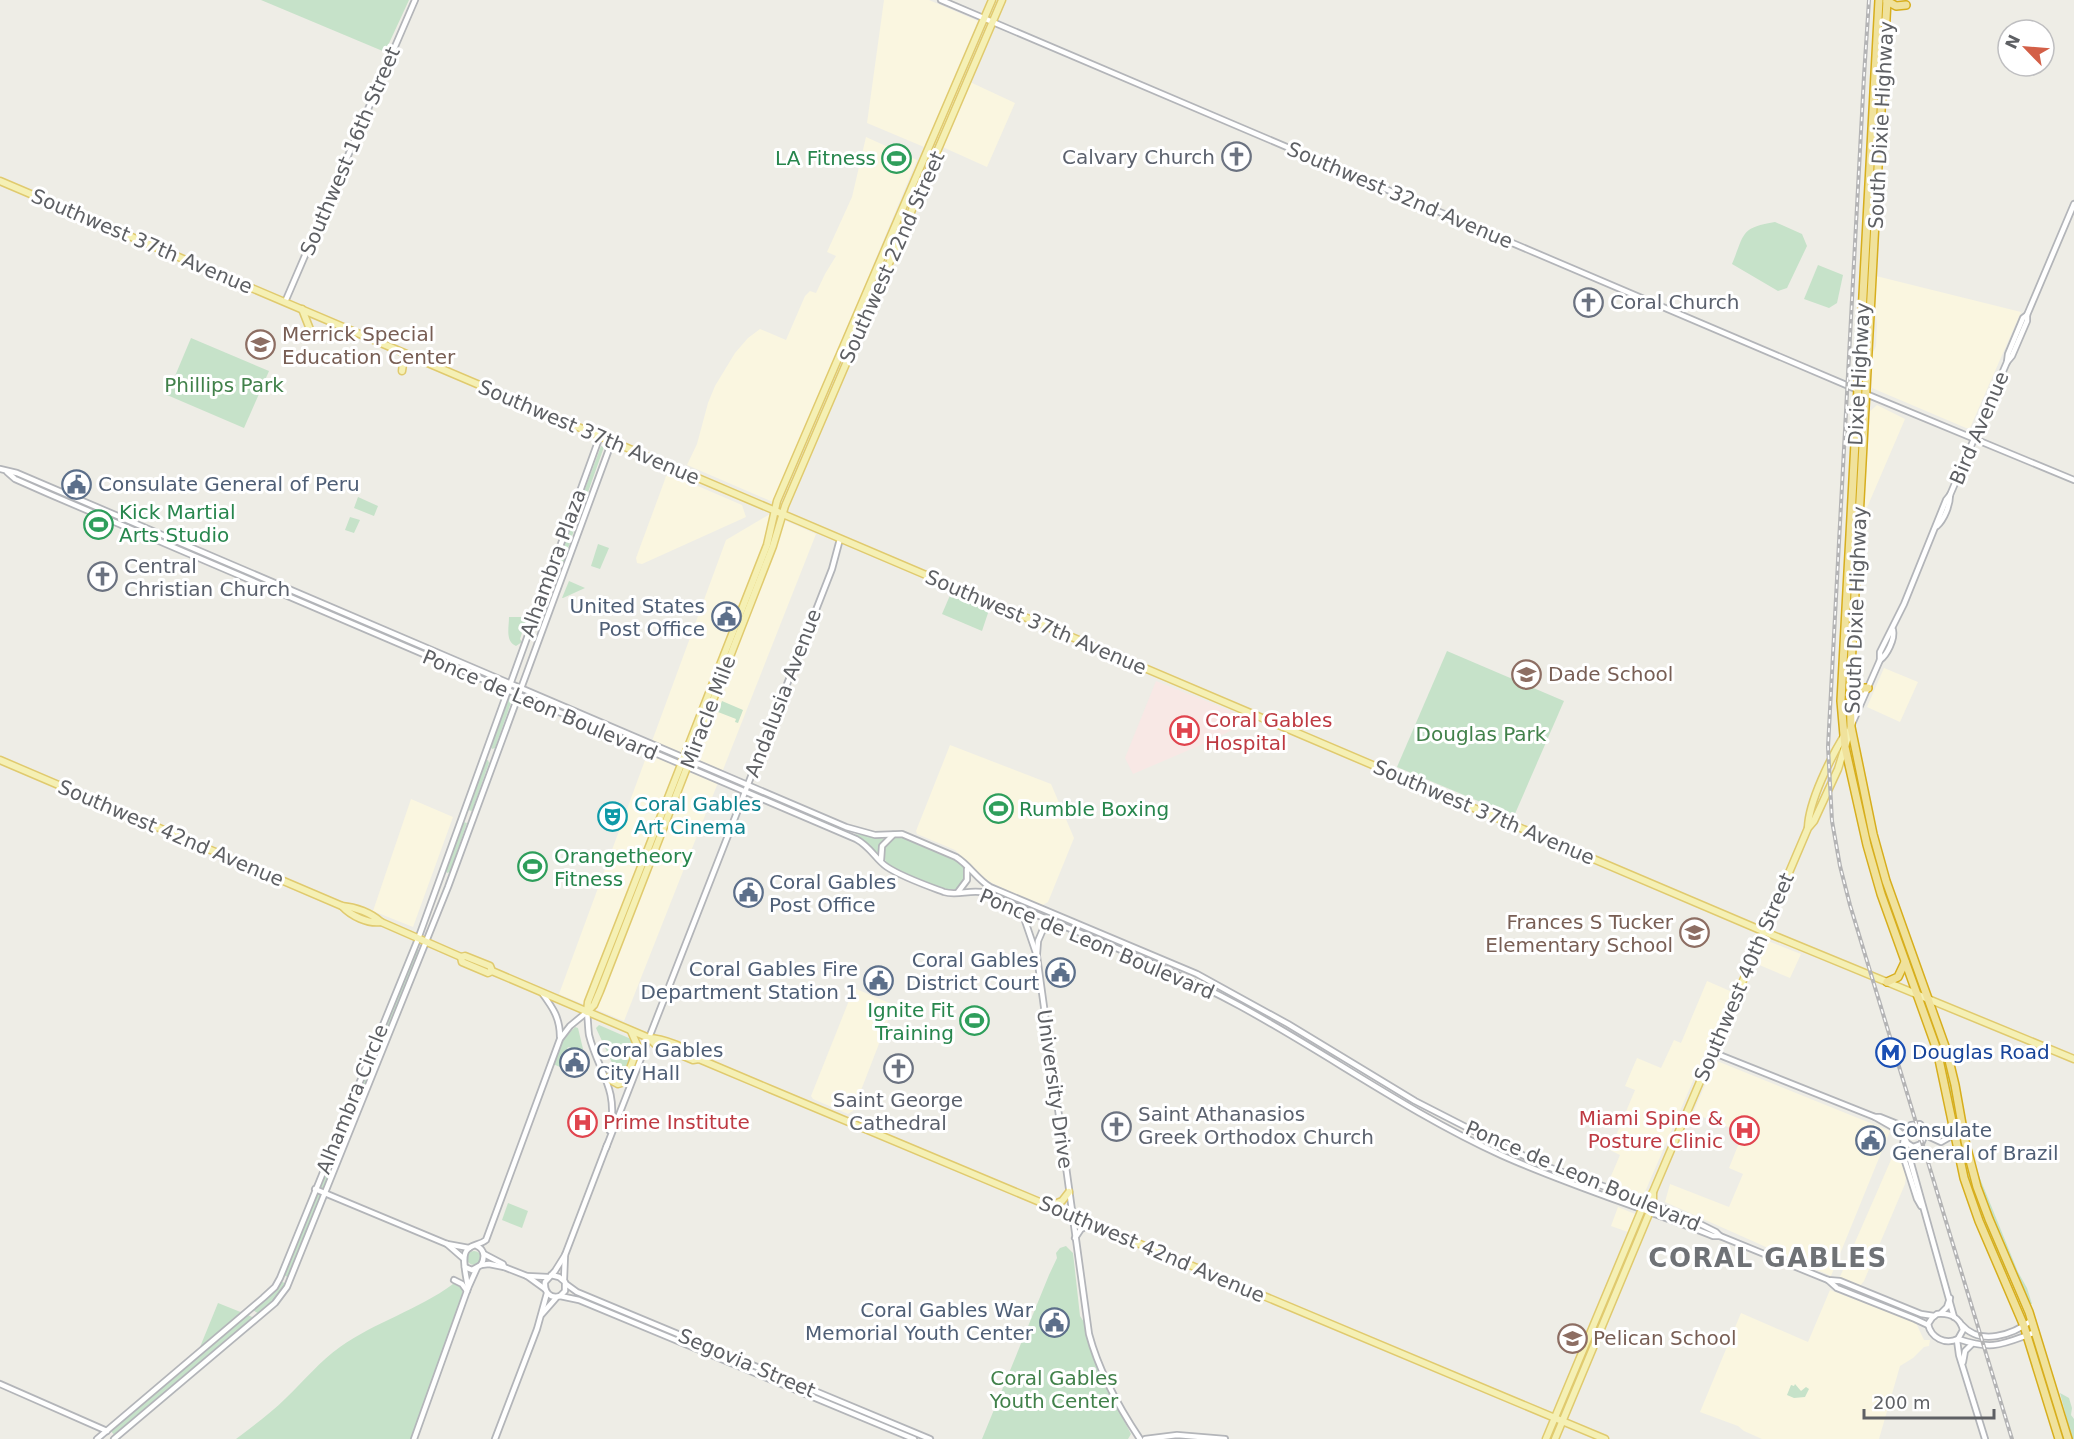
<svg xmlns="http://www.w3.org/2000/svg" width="2074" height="1439" font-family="'DejaVu Sans',sans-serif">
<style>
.commercial{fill:#faf6e0}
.medical{fill:#f8e8e5}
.green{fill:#c6e2c9}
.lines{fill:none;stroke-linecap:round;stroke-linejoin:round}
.minor-casing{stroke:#b3b5b9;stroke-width:8}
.major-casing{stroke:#e0ca6e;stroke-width:9}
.highway-casing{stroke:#d7ae1d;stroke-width:10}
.minor{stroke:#fff;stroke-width:4.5}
.major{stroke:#f5f0b4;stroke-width:6}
.highway{stroke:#f0e29c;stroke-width:7}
.rail-casing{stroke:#b4b4b5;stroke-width:4}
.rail{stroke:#fff;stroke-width:1.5;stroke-dasharray:4.5;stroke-linecap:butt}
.labels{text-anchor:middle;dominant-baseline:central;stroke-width:6;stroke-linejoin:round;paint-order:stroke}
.street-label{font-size:20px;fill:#5e6064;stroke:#fff}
.worship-label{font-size:20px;fill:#5b616d;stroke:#fff;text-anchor:start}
.leisure-label{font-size:20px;fill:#27864d;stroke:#fff;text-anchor:start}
.education-label{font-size:20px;fill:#785e54;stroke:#fff;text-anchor:start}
.park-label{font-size:20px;fill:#41814a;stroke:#fff}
.service-label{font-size:20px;fill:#4e5e75;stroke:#fff;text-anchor:start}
.health-label{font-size:20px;fill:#be3a42;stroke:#fff;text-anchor:start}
.culture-label{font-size:20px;fill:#0d838f;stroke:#fff;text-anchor:start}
.transit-label{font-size:20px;fill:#164399;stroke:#fff;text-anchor:start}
.district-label{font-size:26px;font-weight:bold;letter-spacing:1.5px;fill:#6f7276;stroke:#fff}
</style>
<rect width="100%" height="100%" fill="#eeede6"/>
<g class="commercial">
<path d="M884,0H929L978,21L955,75L1015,103L987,167L927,140L924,147L867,123Z"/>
<path d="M866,137L917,160L871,270L872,271L773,502L687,465L697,444L708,403L715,386L735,353L748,338L760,329L786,340L805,296L810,291L816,293L825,274L836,256L827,252L852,197Z"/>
<path d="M1876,276L2021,312L1970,428H1966L1872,388V355L1876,346L1877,325L1875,305Z"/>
<path d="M1877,405L1905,419L1866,510L1864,509L1870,411Z"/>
<path d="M670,474L742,505L746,517L642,564L637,563L636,558L664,482L666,476Z"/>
<path d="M770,514L816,534L624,1021L559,994L726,540Z"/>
<path d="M1884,668L1918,682L1900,722L1867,707Z"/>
<path d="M950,745L1051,784L1074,838L1048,902L1041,906L988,881L986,882L955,850L917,834L916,831Z"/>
<path d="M411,799L453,817L413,927L373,911Z"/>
<path d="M1768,941L1801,954L1790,978L1757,964Z"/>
<path d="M1707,981L1730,991L1731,993L1645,1192L1642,1194L1608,1183L1620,1155L1610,1150L1635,1090L1625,1086L1637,1058L1661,1068L1674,1040L1681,1043Z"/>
<path d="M854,988L894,1005L853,1111L848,1114L813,1099L811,1096Z"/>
<path d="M1717,1061L1890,1131L1831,1276L1665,1202L1670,1184L1729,1207L1743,1174L1729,1168L1743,1133L1693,1113L1714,1064Z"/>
<path d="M1894,1153L1899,1155L1906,1176L1905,1184L1864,1281L1859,1287L1839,1279Z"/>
<path d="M1618,1207L1635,1214L1628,1232L1611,1226Z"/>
<path d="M1830,1290L1912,1321L1916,1323L1924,1340H1930L1929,1346L1924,1347L1913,1358L1900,1366L1879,1439H1762L1744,1431L1738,1426L1700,1412L1741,1313L1808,1342Z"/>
</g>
<path class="medical" d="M1156,681L1226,709L1247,719L1249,721L1217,738L1133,774L1125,758Z"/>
<g class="green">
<path d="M261,0H409L385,52Z"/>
<path d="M1775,222L1802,234L1807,246L1787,288L1778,291L1732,264C1745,233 1740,228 1775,222Z"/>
<path d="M1818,265L1843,275L1837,303L1829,308L1804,299Z"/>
<path d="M191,338L269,371L244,428L167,395Z"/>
<path d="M601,446L604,447L587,495L585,496L583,494Z"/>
<path d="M358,497L378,506L374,516L354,508Z"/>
<path d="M350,517L360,520L354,533L345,530Z"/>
<path d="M571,526L575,527L563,564L557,562Z"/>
<path d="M598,544L609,548L600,569L591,566Z"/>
<path d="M569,581L585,588L563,598H562Z"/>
<path d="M951,593L989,610L982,631L942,614Z"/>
<path d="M509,617H527L520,639L522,642L516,646C505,641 509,628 509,617Z"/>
<path d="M1447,651L1564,701L1514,816L1397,767Z"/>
<path d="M509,698L512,700L495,748L492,749L491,747Z"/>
<path d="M722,701L743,710L738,723L735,722L736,719L718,712Z"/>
<path d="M488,760L489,763L472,811L468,810L485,761Z"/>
<path d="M463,822L467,823L450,872L447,873L446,871Z"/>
<path d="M855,834L885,839L878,853Z"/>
<path d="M898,836L959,861L965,869C965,878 965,886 955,889C944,893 903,872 891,867C878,856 883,841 898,836Z"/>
<path d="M415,949L419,950L376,1064L370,1062Z"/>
<path d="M599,1025L631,1039L635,1048L629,1065L625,1067L620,1080L596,1028Z"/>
<path d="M575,1027L578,1028L583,1049L579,1051L568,1047L560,1067L553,1064L563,1040Z"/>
<path d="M1941,1053C1956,1075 1958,1134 1966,1164C1977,1204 1995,1241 2011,1279L2005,1271L1988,1232L1968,1177Z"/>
<path d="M368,1067L373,1069L325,1189L319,1187Z"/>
<path d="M1977,1171L2018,1272L2027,1288L2032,1304H2030L1989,1211Z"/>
<path d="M316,1192L323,1195L290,1278L283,1275Z"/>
<path d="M508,1203L528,1211L522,1228L502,1220Z"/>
<path d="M1066,1246L1073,1253L1080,1316L1084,1322L1089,1346L1098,1370L1131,1434L1128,1439H982L1049,1275L1057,1258L1056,1253L1060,1248Z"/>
<circle cx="474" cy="1258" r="7"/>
<path d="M280,1281L287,1284L279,1296L259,1314L253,1310L273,1292Z"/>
<path d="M457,1283L462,1287V1295L411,1439H236C253,1426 271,1413 286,1398C304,1381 320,1361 340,1347C375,1322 418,1310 453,1284Z"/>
<path d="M218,1303L243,1313L198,1352Z"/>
<path d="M248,1315L254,1318L115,1436L110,1430Z"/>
<path d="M1795,1384L1801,1391L1806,1387L1809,1389L1805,1397L1794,1398L1787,1395L1791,1385L1794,1386Z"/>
<path d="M2060,1393L2069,1398L2072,1408L2071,1415L2074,1419V1439H2072Z"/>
</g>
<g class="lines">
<defs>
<g id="minor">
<path d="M941,0L1858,390"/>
<path d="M285,302L415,0"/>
<path d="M2007,362L2008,354L2023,318L2027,315"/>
<path d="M1866,394L2074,480"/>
<path d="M0,469L17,473L846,827L875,835L902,834L956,857C969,865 977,879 990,887L1197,974L1288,1024L1415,1101L1503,1146L1548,1167L1646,1201L1696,1222L1716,1232L1720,1236"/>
<path d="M7,472L15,479L49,494L856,839C871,847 876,860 887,867C902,877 928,886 944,892C957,896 972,889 986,893C1071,931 1159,962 1240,1006C1328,1054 1409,1113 1501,1155C1570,1186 1643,1208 1713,1236H1720L1828,1280L1840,1281L1921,1314L1934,1316"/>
<path d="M1937,526C1944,520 1950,505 1950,495"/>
<path d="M1880,660C1887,655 1895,639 1893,630"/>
<path d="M1852,724L1880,660V652L1904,604L1946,500L1950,495L2007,362L2012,356L2027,321V315L2074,204"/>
<path d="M881,860L882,846L893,835"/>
<path d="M958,892L967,880V869"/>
<path d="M1021,909L1037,956L1089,1334C1099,1372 1118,1406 1140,1439"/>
<path d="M1037,954L1038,941L1047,920"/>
<path d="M542,993C553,1008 560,1018 560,1037"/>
<path d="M587,1012C588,1020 588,1028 589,1035C598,1072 619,1087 610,1131"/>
<path d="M1712,1052L1875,1117H1880L1905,1127L1907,1129"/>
<path d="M1875,1117L1896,1129L1904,1136"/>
<path d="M1904,1138L1902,1152L1917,1199L1921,1206"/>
<path d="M1913,1147L1909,1156L1954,1317"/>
<path d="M1913,1147L1907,1143L1904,1136L1911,1125L1920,1124L1930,1137L1941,1142L1948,1138L1952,1127"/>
<path d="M1913,1147L1921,1144L1926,1132"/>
<path d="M606,1148L832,569L840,539"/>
<path d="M315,1189L447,1244L469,1248"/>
<path d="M1075,1238L1081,1229L1092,1224"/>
<path d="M447,1244L463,1258"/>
<path d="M484,1254L503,1264L504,1267L527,1276L545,1289"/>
<path d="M481,1265L489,1264L504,1267"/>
<path d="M465,1267L472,1270L481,1265C485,1258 485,1250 477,1246"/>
<path d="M551,1275L559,1277L565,1282V1291L560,1296C550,1299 544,1292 545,1282L555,1271L565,1255L607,1145"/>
<path d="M527,1276L548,1277"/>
<path d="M454,1280L462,1284L467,1291"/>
<path d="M564,1280L565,1255"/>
<path d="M1828,1280L1837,1288L1915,1319L1928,1325"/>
<path d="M566,1284L577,1292L930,1439"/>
<path d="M468,1288C467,1278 460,1255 468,1249C473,1244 480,1245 486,1240L560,1039L570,1026L587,1012"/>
<path d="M560,1296L579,1300L914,1439"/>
<path d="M1941,1313L1947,1307L1950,1298"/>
<path d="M542,1314L556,1298"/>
<path d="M1937,1314C1949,1313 1960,1317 1963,1330L1958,1339C1945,1345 1931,1338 1928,1324L1932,1318Z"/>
<path d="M1962,1325C1980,1346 2013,1335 2032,1320"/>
<path d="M1958,1339C1994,1351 2002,1344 2036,1332"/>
<path d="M1957,1340L1959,1355L1985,1439"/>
<path d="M1963,1362L1965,1351L1972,1344"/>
<path d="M0,1384L107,1431"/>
<path d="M97,1439L263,1298L275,1287L280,1278L418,939L600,436"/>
<path d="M114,1439L275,1303L287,1287L448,887L612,441"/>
<path d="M414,1439L468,1288L477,1268"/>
<path d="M495,1439L537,1329L547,1293"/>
<path d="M1145,1439L1177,1435L1225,1439"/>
</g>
<g id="major">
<path d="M0,181L1758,929L2074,1059"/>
<path d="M302,309L313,337"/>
<path d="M402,371L403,364L410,355"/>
<path d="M0,760L342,906C356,907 371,913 381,922L461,957L465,956L490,966L492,971L649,1038L655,1044L693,1060L699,1059L770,1089L1605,1439"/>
<path d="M1808,827C1809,801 1831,757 1845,734"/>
<path d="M342,906C351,916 368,924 381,922"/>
<path d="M461,957L462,962L488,973L492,971"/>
<path d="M587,1011L588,1002L767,545L777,501L992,0"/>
<path d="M587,1012L594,1005L600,991L773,546L785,506L1002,0"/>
<path d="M649,1038C661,1038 693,1049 699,1059"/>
<path d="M607,1078L618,1084L625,1082L638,1047L631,1031"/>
<path d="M1050,1206L1062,1201L1069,1192"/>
<path d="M1546,1439L1642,1209L1653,1192L1808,828L1814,821L1838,769L1851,727"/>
<path d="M1555,1439L1653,1204V1193"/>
</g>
<g id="highway">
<path d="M1879,0L1841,701L1845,747L1867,845L1881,894L1937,1050L1964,1178L1979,1221L2024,1326L2059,1439"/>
<path d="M1887,0L1850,685L1851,727L1873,834L1886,881L1947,1052L1955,1085L1965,1141L1977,1187L1989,1219L2029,1312L2068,1439"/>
<path d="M1887,1L1896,6L1906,5"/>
<path d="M1850,685L1855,688H1868"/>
<path d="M1887,982L1898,977L1905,962"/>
</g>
</defs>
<use href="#minor" class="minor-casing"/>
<use href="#major" class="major-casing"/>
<use href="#highway" class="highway-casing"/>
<use href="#minor" class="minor"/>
<use href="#major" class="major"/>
<use href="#highway" class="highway"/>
<defs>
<path id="rail" d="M1869,0L1864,76L1828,747L1832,821L1840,866L1850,905L2012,1439"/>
</defs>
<use href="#rail" class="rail-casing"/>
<use href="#rail" class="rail"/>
</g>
<defs>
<symbol id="church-ring" viewBox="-11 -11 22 22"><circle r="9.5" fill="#fff" stroke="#6b7280" stroke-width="1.5"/><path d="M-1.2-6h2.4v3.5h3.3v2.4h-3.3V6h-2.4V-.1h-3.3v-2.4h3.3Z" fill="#6b7280"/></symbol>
<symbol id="stadium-ring" viewBox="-11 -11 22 22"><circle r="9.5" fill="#fff" stroke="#2e9e5b" stroke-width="1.5"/><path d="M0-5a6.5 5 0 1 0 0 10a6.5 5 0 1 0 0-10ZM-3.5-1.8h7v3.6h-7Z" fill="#2e9e5b"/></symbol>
<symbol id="school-ring" viewBox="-11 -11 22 22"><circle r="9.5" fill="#fff" stroke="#8d6e63" stroke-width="1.5"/><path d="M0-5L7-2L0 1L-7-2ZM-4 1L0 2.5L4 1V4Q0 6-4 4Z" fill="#8d6e63"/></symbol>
<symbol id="civic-ring" viewBox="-11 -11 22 22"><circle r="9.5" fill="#fff" stroke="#5c6f8a" stroke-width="1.5"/><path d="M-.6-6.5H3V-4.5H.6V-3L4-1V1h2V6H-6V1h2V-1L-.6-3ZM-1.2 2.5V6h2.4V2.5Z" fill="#5c6f8a"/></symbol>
<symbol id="hospital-ring" viewBox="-11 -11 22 22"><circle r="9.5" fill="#fff" stroke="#e0444e" stroke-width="1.5"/><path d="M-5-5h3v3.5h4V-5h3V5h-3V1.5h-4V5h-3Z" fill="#e0444e"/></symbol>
<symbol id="theatre-ring" viewBox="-11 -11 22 22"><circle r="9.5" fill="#fff" stroke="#0f9aa8" stroke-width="1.5"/><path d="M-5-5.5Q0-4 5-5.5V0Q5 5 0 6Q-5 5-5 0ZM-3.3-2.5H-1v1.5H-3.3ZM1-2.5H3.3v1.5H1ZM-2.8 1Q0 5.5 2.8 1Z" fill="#0f9aa8"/></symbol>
<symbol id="metro-ring" viewBox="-11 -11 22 22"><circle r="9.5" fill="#fff" stroke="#1a4fb4" stroke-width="1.5"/><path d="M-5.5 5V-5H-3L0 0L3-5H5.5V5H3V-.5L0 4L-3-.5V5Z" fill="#1a4fb4"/></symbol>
</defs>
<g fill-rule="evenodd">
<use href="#church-ring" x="1220" y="140" width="33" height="33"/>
<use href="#stadium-ring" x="880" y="142" width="33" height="33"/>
<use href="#church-ring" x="1572" y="286" width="33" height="33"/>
<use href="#school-ring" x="244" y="328" width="33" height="33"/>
<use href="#civic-ring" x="60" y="468" width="33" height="33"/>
<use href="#stadium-ring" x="82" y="508" width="33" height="33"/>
<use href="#church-ring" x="86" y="560" width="33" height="33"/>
<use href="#civic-ring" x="710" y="600" width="33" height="33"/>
<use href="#school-ring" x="1510" y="658" width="33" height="33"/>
<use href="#hospital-ring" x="1168" y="714" width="33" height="33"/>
<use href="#stadium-ring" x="982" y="792" width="33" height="33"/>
<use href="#theatre-ring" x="596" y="800" width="33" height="33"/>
<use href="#stadium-ring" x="516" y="850" width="33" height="33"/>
<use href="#civic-ring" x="732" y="876" width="33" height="33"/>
<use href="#school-ring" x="1678" y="916" width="33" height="33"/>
<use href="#civic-ring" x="1044" y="956" width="33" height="33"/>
<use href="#civic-ring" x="862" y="964" width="33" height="33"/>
<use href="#stadium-ring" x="958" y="1004" width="33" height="33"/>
<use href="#metro-ring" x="1874" y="1036" width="33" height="33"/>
<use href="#civic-ring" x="558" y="1046" width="33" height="33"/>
<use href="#church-ring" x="882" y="1052" width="33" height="33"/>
<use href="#hospital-ring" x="566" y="1106" width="33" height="33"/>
<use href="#church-ring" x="1100" y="1110" width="33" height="33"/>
<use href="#hospital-ring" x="1728" y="1114" width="33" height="33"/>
<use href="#civic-ring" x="1854" y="1124" width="33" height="33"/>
<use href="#civic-ring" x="1038" y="1306" width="33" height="33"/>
<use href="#school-ring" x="1556" y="1322" width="33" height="33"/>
</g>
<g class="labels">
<g class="street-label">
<text transform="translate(1881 125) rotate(-87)">South Dixie Highway</text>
<text transform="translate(350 151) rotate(-67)">Southwest 16th Street</text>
<text transform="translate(1400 195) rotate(23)">Southwest 32nd Avenue</text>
<text transform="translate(142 241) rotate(23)">Southwest 37th Avenue</text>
<text transform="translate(892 257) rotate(-66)">Southwest 22nd Street</text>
<text transform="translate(1859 374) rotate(-87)">Dixie Highway</text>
<text transform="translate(1979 428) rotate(-67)">Bird Avenue</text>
<text transform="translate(589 432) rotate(23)">Southwest 37th Avenue</text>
<text transform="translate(553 563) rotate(-70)">Alhambra Plaza</text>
<text transform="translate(1856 610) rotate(-88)">South Dixie Highway</text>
<text transform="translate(1036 622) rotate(23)">Southwest 37th Avenue</text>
<text transform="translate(783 693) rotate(-69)">Andalusia Avenue</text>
<text transform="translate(540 705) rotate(23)">Ponce de Leon Boulevard</text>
<text transform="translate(708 712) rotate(-69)">Miracle Mile</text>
<text transform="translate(1484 812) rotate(23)">Southwest 37th Avenue</text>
<text transform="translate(171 833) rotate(23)">Southwest 42nd Avenue</text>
<text transform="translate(1097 944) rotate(23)">Ponce de Leon Boulevard</text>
<text transform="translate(1744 977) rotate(-67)">Southwest 40th Street</text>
<text transform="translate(1055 1089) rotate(82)">University Drive</text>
<text transform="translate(352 1099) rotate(-68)">Alhambra Circle</text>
<text transform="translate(1583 1176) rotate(23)">Ponce de Leon Boulevard</text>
<text transform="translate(1152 1249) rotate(23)">Southwest 42nd Avenue</text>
<text transform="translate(747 1363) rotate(23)">Segovia Street</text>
</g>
<g class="worship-label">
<text x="1215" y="157" text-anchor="end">Calvary Church</text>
<text x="1610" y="302">Coral Church</text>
<text x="124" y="566">Central<tspan x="124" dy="23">Christian Church</tspan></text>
<text x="898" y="1100" text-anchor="middle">Saint George<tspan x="898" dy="23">Cathedral</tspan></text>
<text x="1138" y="1114">Saint Athanasios<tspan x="1138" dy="23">Greek Orthodox Church</tspan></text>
</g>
<g class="leisure-label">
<text x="876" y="158" text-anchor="end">LA Fitness</text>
<text x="119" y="512">Kick Martial<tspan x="119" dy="23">Arts Studio</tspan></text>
<text x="1019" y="809">Rumble Boxing</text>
<text x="554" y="856">Orangetheory<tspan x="554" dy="23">Fitness</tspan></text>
<text x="954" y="1010" text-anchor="end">Ignite Fit<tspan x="954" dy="23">Training</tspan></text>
</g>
<g class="education-label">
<text x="282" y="334">Merrick Special<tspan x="282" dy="23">Education Center</tspan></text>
<text x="1548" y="674">Dade School</text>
<text x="1673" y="922" text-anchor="end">Frances S Tucker<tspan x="1673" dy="23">Elementary School</tspan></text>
<text x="1593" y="1338">Pelican School</text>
</g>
<g class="park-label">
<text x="224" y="385">Phillips Park</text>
<text x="1481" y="734">Douglas Park</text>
<text x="1054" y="1378">Coral Gables<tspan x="1054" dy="23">Youth Center</tspan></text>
</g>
<g class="service-label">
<text x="98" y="484">Consulate General of Peru</text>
<text x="705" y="606" text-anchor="end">United States<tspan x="705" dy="23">Post Office</tspan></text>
<text x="769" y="882">Coral Gables<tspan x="769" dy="23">Post Office</tspan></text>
<text x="1039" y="960" text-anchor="end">Coral Gables<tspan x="1039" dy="23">District Court</tspan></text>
<text x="858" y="969" text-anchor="end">Coral Gables Fire<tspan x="858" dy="23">Department Station 1</tspan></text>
<text x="596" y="1050">Coral Gables<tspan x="596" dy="23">City Hall</tspan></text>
<text x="1892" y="1130">Consulate<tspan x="1892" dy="23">General of Brazil</tspan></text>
<text x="1033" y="1310" text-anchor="end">Coral Gables War<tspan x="1033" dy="23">Memorial Youth Center</tspan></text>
</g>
<g class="health-label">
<text x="1205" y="720">Coral Gables<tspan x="1205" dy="23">Hospital</tspan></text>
<text x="1723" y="1118" text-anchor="end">Miami Spine &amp;<tspan x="1723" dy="23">Posture Clinic</tspan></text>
<text x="603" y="1122">Prime Institute</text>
</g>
<g class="culture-label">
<text x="634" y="804">Coral Gables<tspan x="634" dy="23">Art Cinema</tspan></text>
</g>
<g class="transit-label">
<text x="1912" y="1052">Douglas Road</text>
</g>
<g class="district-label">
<text x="1768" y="1258">CORAL GABLES</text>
</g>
</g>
<g transform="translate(2026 48) rotate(295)"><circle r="28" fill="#ffffff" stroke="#bfbfc1" stroke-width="1.5"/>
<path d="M0-4.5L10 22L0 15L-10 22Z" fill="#d35f47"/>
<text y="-9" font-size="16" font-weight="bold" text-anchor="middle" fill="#5e6064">N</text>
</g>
<path d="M1864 1409v9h130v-9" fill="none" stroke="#5e6064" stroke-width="3"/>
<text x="1873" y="1409" font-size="18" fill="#5e6064" stroke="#ffffff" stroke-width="4.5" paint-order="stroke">200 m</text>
</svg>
